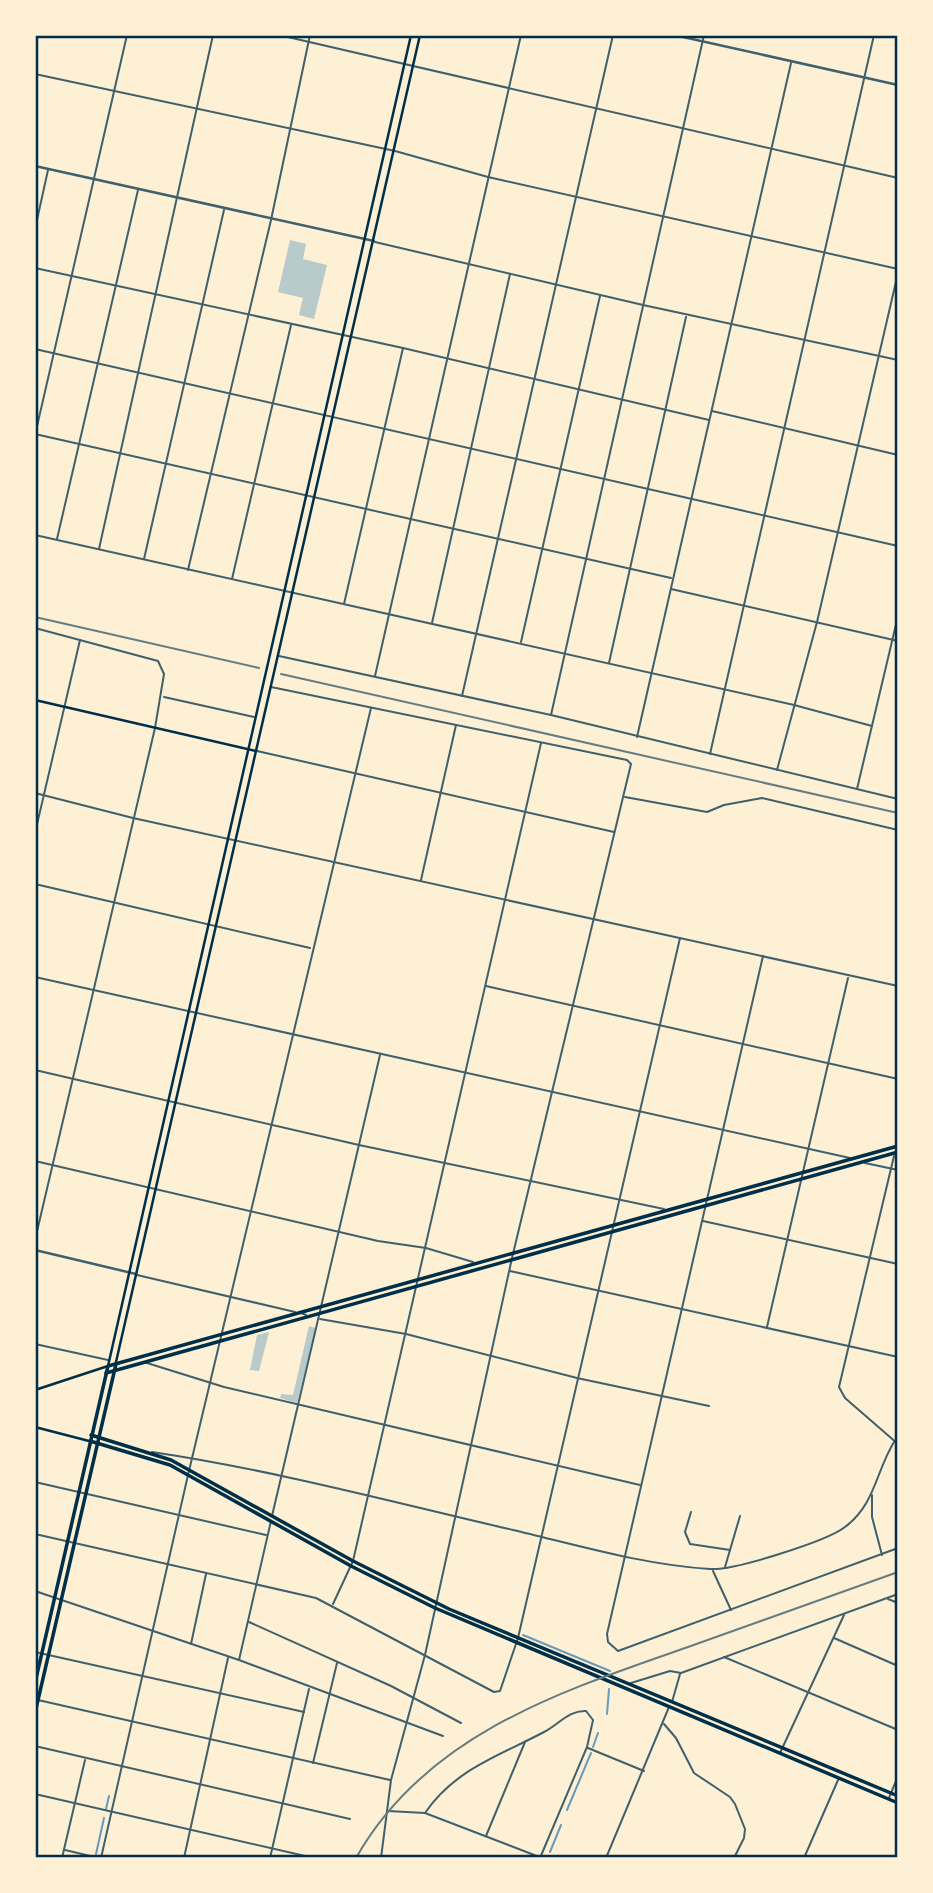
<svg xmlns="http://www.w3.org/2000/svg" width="933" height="1893" font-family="Arial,sans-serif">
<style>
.green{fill:#b9caca}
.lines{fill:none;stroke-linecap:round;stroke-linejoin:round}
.stream{stroke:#669bbc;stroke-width:2}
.minor{stroke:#3f606c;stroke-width:2}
.tertiary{stroke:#3f606c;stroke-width:2.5}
.secondary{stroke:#003049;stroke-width:2.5}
.primary{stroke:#003049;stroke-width:3.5}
.rail{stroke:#657d81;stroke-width:2}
.neatline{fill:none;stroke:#003049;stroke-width:2.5}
</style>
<rect width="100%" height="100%" fill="#fdf0d5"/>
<g class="green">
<path d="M290,240L306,244L303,259L327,265L314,319L299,315L303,298L278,292Z"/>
<path d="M309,1326L316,1328L297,1403L280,1398L281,1394L293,1395Z"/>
<path d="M269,1332L259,1371L250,1370L257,1335Z"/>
</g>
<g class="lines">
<g class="stream">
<path d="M523,1635L610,1671"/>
<path d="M607,1714L609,1689"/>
<path d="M593,1747L598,1733"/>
<path d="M106,1809L109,1796"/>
<path d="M567,1810L591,1753"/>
<path d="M550,1852L561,1825"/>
<path d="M96,1854L104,1818"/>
</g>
<g class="minor">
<path d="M279,35L898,178"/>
<path d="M35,74L395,151L488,177L898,269"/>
<path d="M35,229L48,170"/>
<path d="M375,242L643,305L898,360"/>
<path d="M35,268L403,348L709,420"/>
<path d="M35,349L898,546"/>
<path d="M712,411L898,455"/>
<path d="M35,434L671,578"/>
<path d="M35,435L127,35"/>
<path d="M35,535L794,705L872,726"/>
<path d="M57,539L138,190"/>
<path d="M99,549L213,35"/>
<path d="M144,559L224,210"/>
<path d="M188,570L271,220L310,35"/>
<path d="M232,579L291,325"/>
<path d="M671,589L898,641"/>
<path d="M344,604L403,348"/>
<path d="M432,623L510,274"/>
<path d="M35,628L158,661L164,674L155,728L35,1240"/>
<path d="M521,642L600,296"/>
<path d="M279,656L551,715L898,799"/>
<path d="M609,663L686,317"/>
<path d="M375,676L521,35"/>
<path d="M271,687L627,760L631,764L512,1258L425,1655L391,1780L381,1858"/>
<path d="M462,696L613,35"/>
<path d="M164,697L254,717"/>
<path d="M551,715L704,35"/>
<path d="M637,737L791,63"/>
<path d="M257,751L614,832"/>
<path d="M710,754L874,35"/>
<path d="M777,770L817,622L898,273"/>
<path d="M857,789L898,616"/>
<path d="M35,793L133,818L898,986"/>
<path d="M625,797L707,812L724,805L762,798L898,830"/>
<path d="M35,833L80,640"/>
<path d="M421,880L456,725"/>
<path d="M35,884L310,948"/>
<path d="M763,956L625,1556L607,1634L608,1642L618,1651L898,1548"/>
<path d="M35,977L850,1158"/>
<path d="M486,986L898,1079"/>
<path d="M35,1070L359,1145L664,1209"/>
<path d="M894,1156L839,1387L845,1398L898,1444"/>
<path d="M35,1161L378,1241L426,1248L473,1262"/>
<path d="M865,1163L898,1170"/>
<path d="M703,1221L898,1264"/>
<path d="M510,1271L898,1357"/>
<path d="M137,1275L295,1312"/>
<path d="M301,1313L306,1315"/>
<path d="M320,1319L406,1334L577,1378L709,1406"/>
<path d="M767,1327L848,978"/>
<path d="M35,1344L108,1360"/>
<path d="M147,1363L224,1387L640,1485"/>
<path d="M152,1452C273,1470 393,1502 513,1530C577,1545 644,1565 710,1569C733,1571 827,1541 845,1527C875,1505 876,1471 894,1442"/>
<path d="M35,1482L266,1535"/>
<path d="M872,1495V1517L882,1555"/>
<path d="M691,1512L685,1532L690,1544L730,1550"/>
<path d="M272,1516L380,1055"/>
<path d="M35,1534L316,1598L494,1692L500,1691L518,1638L680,938"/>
<path d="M725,1567L740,1516"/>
<path d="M713,1571L731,1610"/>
<path d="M35,1591L239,1660L443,1736"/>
<path d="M888,1599L898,1603"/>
<path d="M333,1604L353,1561L541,743"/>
<path d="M249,1622L391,1686L461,1723"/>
<path d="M834,1638L898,1666"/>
<path d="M191,1644L206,1574"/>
<path d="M35,1652L304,1712"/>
<path d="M724,1657L898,1730"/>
<path d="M239,1660L271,1521"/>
<path d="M631,1683L670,1671L681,1673L898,1594"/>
<path d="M38,1700L390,1780"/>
<path d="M672,1702L680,1674"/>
<path d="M664,1724L676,1738L694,1773L730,1797L735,1804L745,1829L744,1838L734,1858"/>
<path d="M35,1746L350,1819"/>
<path d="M588,1748L644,1771"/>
<path d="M780,1753L844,1615"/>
<path d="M313,1763L337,1663"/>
<path d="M35,1794L314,1858"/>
<path d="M889,1798L898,1776"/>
<path d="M388,1811L425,1813L542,1858"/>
<path d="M425,1813C455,1769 499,1756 544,1732C558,1725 569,1710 586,1711L593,1720L587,1747L540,1858"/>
<path d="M486,1836L525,1742"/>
<path d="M65,1850L99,1858"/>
<path d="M62,1858L85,1760"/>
<path d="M101,1858L188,1475L371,708"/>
<path d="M184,1858L228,1658"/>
<path d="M270,1858L309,1689"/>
<path d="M606,1858L669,1707"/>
<path d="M804,1858L838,1780"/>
</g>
<g class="tertiary">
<path d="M674,35L898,85"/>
<path d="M35,166L374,241"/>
<path d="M35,1250L136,1274"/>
</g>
<g class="secondary">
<path d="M35,700L256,751"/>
<path d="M116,1362L420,35"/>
<path d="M35,1390L108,1366L411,35"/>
<path d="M35,1427L89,1441"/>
</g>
<g class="primary">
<path d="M106,1373L898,1152"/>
<path d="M91,1435L171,1460L353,1561L449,1609L898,1796"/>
<path d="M90,1441L170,1465L351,1566L435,1608L898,1803"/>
<path d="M35,1683L108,1366L898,1146"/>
<path d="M35,1713L116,1364"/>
</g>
<g class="rail">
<path d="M35,617L259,668"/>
<path d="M281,674L898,813"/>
<path d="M356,1858C426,1734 562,1691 688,1647C758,1622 828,1597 898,1572"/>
</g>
</g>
<rect width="933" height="1893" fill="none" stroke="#fdf0d5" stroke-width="74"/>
<rect x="37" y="37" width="859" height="1819" class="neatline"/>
</svg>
